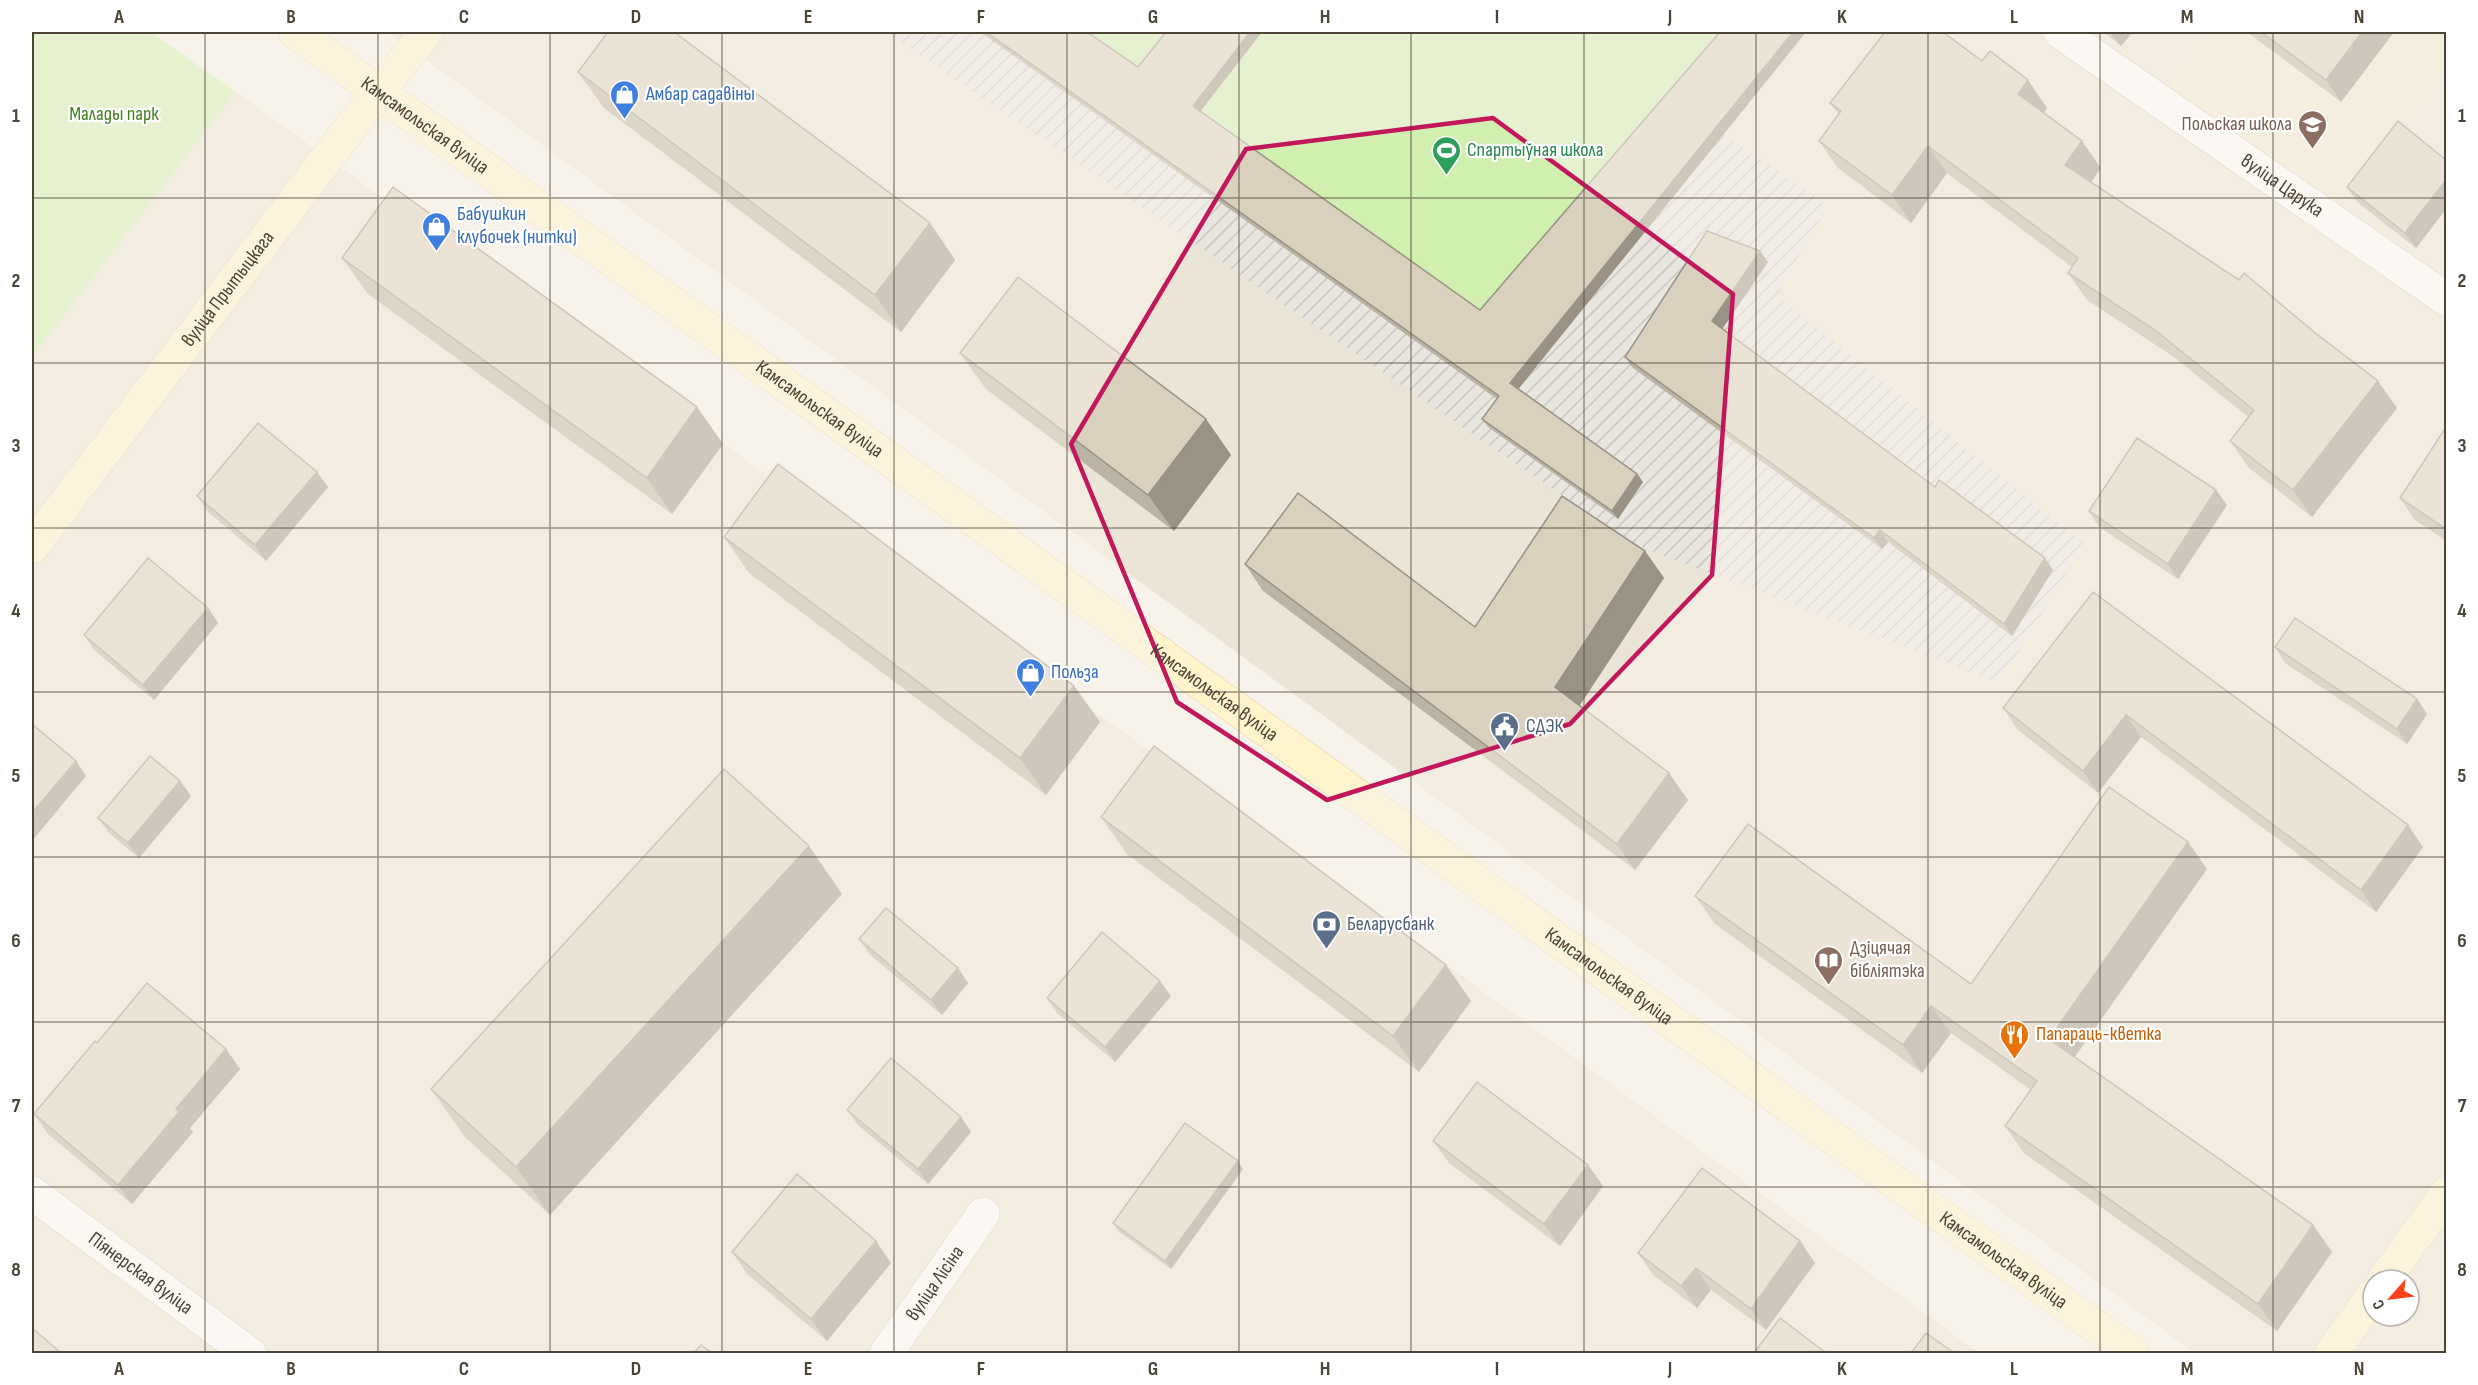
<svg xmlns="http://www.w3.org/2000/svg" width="2478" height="1385" font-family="'Sofia Sans Condensed',sans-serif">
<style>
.residential{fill:#ebe5d8;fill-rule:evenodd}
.industrial{fill:url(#industrial-furrows)}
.education{fill:#f1e9d3}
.park{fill:#d1efaf}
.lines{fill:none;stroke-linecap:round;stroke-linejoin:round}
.street-casing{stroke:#c4bcab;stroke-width:34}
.secondary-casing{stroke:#decd97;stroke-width:34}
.street{stroke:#fff;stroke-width:33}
.secondary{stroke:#fff4cc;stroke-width:33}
.wall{fill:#bbb3a3}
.shaded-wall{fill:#999285}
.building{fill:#dad0be;stroke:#999285;stroke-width:1.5}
.marked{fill:none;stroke:#c2185b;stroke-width:4.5;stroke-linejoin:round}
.grid{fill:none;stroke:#4c4437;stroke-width:1.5;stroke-opacity:0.55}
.labels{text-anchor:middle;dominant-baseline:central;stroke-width:4.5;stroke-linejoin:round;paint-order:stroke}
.shop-label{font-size:20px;fill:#366cbe;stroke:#fff;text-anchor:start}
.park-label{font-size:20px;fill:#438021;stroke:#fff}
.street-label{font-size:20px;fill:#4c4437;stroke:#fff}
.education-label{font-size:20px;fill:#785e54;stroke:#fff;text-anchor:end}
.leisure-label{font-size:20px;fill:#27864d;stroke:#fff;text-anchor:start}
.service-label{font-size:20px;fill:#4e5e75;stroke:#fff;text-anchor:start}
.food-label{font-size:20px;fill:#c56008;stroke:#fff;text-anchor:start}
.neatline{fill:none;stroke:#4c4437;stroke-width:2}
.grid-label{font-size:20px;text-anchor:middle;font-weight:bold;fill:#4c4437}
</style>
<defs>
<pattern id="industrial-furrows" width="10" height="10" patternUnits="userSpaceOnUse" patternTransform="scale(1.5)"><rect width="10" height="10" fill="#e9e5df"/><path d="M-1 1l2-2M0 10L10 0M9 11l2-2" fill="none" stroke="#cac6c0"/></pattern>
</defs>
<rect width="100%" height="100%" fill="#f7f3ea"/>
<g class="residential">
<path d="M388,32H2446V1353H2195ZM2373,1280H2409V1316H2373Z"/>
<path d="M236,92L1543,1035L1979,1353H32V358Z"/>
</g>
<path class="industrial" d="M886,32H1081L1723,134L1828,205L1777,296L2084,544L2000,683L1633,544Z"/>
<path class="education" d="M2213,32H2446V68L2326,214L2169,85Z"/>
<g class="park">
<path d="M32,32H151L236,92L32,358Z"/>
<path d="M1081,32H1733L1486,318Z"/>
</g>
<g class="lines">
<defs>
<g id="street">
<path id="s1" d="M2060,32L2446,299"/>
<path id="s2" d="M32,1193L250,1354"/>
<path id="s3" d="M886,1354L983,1214"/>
</g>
<g id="secondary">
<path id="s4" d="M295,32L2134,1354"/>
<path id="s5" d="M32,547L337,145L426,32"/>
<path d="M2384,1280L2446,1194"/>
<path d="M2331,1354L2373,1295"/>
</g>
</defs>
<use href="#street" class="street-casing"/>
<use href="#secondary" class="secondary-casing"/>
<use href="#street" class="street"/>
<use href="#secondary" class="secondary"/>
</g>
<g class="wall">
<path d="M980,32H1087L1138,67L1262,32L1200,112L1480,310L1806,32L1518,389L1637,474L1643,482L1618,519L1488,427L1482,419L1497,399Z"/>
<path d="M2104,32H2133L2121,46Z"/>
<path d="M2247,32H2394L2341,102Z"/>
<path d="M1982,61L2047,108L2044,113L2101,168L2091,182L2397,408L2312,517L2249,468L2230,441L2248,417L2174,357L2087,300L2068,273L2072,267L1947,173L1911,223L1838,168L1819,141L1839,115L1830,103Z"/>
<path d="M578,72L930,223L955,260L901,332L604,108Z"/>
<path d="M2446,160V209L2416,248L2357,202L2347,187Z"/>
<path d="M342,258L697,407L723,444L672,514L368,294Z"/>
<path d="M1768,262L1722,329L1935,487L2053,570L2012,636L1888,542L1882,549L1633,368L1625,357Z"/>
<path d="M960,353L1206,419L1231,455L1174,531L986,389Z"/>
<path d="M2446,427V541L2415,520L2400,498Z"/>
<path d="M317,472L328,487L266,561L207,511L197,496Z"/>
<path d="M2227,505L2178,579L2099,527L2089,511Z"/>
<path d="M724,537L1074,686L1100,722L1046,795L749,573Z"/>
<path d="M1645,551L1664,578L1579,705L1688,800L1635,870L1263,591L1245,564L1475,627Z"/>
<path d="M2093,592L2423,847L2376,912L2141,737L2098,793L2018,730L2003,708Z"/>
<path d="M208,608L218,623L154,700L94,650L84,635Z"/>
<path d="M2275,647L2417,699L2427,714L2407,744L2285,663Z"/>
<path d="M180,781L191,796L139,858L109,833L98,818Z"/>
<path d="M1101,817L1446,965L1471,1001L1419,1072L1127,854Z"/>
<path d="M2207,869L2075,1057L2313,1225L2332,1252L2277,1331L2024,1153L2005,1126L2031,1090L1951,1033L1922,1073L1715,924L1695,896L1971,984Z"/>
<path d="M842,894L550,1215L465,1137L431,1089Z"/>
<path d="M859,939L958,968L968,983L942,1015L870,955Z"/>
<path d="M1171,996L1115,1062L1057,1013L1047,998Z"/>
<path d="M240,1069L190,1128L193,1132L132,1204L48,1134L34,1114Z"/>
<path d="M847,1110L961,1117L971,1132L928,1184L858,1125Z"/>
<path d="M1433,1141L1588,1165L1603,1186L1560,1246L1449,1163Z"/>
<path d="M1243,1169L1171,1269L1118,1231L1113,1223Z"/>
<path d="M1800,1241L1815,1263L1766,1330L1711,1290L1697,1308L1653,1275L1638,1253Z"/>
<path d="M732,1252L891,1263L827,1341L747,1274Z"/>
</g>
<g class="shaded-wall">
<path d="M1250,32H1262L1198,114L1193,106Z"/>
<path d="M1793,32H1806L1516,392L1510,383Z"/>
<path d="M2110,32H2133L2121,46Z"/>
<path d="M2362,32H2394L2341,102L2326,80Z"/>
<path d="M2028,80L2047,108L2037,121L2018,94Z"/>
<path d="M2082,141L2101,168L2084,192L2065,165Z"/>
<path d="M1928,146L1947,173L1911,223L1892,195Z"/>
<path d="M2446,180V209L2416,248L2405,233Z"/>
<path d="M930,223L955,260L901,332L875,295Z"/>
<path d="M1760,251L1768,262L1720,332L1712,321Z"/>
<path d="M2378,381L2397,408L2312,517L2293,490Z"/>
<path d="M697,407L723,444L672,514L647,478Z"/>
<path d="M1206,419L1231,455L1174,531L1148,495Z"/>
<path d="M317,472L328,487L266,561L255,545Z"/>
<path d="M1637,474L1643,482L1618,519L1612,511Z"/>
<path d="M2216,490L2227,505L2178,579L2168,564Z"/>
<path d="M1880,530L1888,542L1882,549L1874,538Z"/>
<path d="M1645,551L1664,578L1574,714L1555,687Z"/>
<path d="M2045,558L2053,570L2012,636L2004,624Z"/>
<path d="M208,608L218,623L154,700L143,685Z"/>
<path d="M1074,686L1100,722L1046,795L1020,758Z"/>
<path d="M2417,699L2427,714L2407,744L2397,729Z"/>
<path d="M2126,715L2141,737L2098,793L2083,771Z"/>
<path d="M76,761L86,776L32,841V813Z"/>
<path d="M1669,773L1688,800L1635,870L1617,844Z"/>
<path d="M180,781L191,796L139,858L128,843Z"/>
<path d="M2408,825L2423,847L2376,912L2361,890Z"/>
<path d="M2188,842L2207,869L2068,1066L2049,1039Z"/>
<path d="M809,846L842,894L550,1215L516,1167Z"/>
<path d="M1446,965L1471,1001L1419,1072L1393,1036Z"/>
<path d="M958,968L968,983L942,1015L931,1000Z"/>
<path d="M1160,981L1171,996L1115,1062L1105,1047Z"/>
<path d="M1931,1006L1951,1033L1922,1073L1903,1045Z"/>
<path d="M226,1049L240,1069L190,1128L193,1132L132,1204L118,1185L176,1109Z"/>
<path d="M961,1117L971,1132L928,1184L918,1169Z"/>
<path d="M1238,1161L1243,1169L1171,1269L1165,1261Z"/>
<path d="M1588,1165L1603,1186L1560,1246L1544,1224Z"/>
<path d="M2313,1225L2332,1252L2277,1331L2258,1304Z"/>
<path d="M876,1241L891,1263L827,1341L811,1319Z"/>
<path d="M1800,1241L1815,1263L1766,1330L1751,1309Z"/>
<path d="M1696,1268L1711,1290L1697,1308L1681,1286Z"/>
</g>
<g class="building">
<path d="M608,32H674L930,223L875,295L578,72Z"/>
<path d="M986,32H1087L1138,67L1166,32H1250L1193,106L1480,310L1720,32H1793L1510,383L1637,474L1612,511L1482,419L1499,396Z"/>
<path d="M1885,32H1943L1982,61L1990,51L2028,80L2018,94L2082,141L2065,165L2239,280L2244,273L2314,332L2378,381L2293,490L2230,441L2254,410L2155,330L2068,273L2078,258L1928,146L1892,195L1819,141L1841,111L1830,103Z"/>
<path d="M2261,32H2362L2326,80Z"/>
<path d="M2398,121L2446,160V180L2405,233L2347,187Z"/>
<path d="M393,187L697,407L647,478L342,258Z"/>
<path d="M1707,231L1760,251L1712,321L1935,487L1939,480L2045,558L2004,624L1880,530L1874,538L1625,357Z"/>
<path d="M1018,277L1206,419L1148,495L960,353Z"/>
<path d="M258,423L317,472L255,545L197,496Z"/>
<path d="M2446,427V529L2400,498Z"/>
<path d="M2137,438L2216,490L2168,564L2089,511Z"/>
<path d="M778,464L1074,686L1020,758L724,537Z"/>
<path d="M1298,493L1475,627L1562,496L1645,551L1555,687L1669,773L1617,844L1245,564Z"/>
<path d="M148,558L208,608L143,685L84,635Z"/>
<path d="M2093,592L2408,825L2361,890L2126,715L2083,771L2003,708Z"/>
<path d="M2295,618L2417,699L2397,729L2275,647Z"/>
<path d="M32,724L76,761L32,813Z"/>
<path d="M1154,746L1446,965L1393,1036L1101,817Z"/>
<path d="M150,756L180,781L128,843L98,818Z"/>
<path d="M724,769L809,846L516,1167L431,1089Z"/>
<path d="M2109,787L2188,842L2049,1039L2313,1225L2258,1304L2005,1126L2037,1081L1931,1006L1903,1045L1695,896L1748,824L1971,984Z"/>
<path d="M886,908L958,968L931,1000L859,939Z"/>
<path d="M1102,932L1160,981L1105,1047L1047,998Z"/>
<path d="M147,983L226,1049L176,1109L179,1112L118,1185L34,1114L95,1041L97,1043Z"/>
<path d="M891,1058L961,1117L918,1169L847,1110Z"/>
<path d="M1477,1082L1588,1165L1544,1224L1433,1141Z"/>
<path d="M1185,1123L1238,1161L1165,1261L1113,1223Z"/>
<path d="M1702,1168L1800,1241L1751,1309L1696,1268L1681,1286L1638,1253Z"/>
<path d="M797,1174L876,1241L811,1319L732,1252Z"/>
<path d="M1780,1318L1826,1353H1754Z"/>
<path d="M32,1328L61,1353H32Z"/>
<path d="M1926,1333L1954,1353H1911Z"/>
<path d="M701,1345L712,1353H694Z"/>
</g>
<path d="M0 0H2478V1385H0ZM1493,118L1733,294L1712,575L1570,724L1327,800L1177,702L1071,444L1246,149Z" fill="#f7f3ea" fill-opacity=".55" fill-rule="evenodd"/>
<path class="marked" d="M1493,118L1733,294L1712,575L1570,724L1327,800L1177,702L1071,444L1246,149Z"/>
<path class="grid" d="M205,32V1354M378,32V1354M550,32V1354M722,32V1354M894,32V1354M1067,32V1354M1239,32V1354M1411,32V1354M1584,32V1354M1756,32V1354M1928,32V1354M2100,32V1354M2273,32V1354M32,198H2446M32,363H2446M32,528H2446M32,692H2446M32,857H2446M32,1022H2446M32,1187H2446"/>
<defs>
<symbol id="shop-pin" viewBox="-11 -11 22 30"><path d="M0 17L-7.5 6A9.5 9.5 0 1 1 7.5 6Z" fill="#3f7fe0" stroke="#fff"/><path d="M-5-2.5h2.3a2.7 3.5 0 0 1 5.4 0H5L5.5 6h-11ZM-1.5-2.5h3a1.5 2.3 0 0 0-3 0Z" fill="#fff"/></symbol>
<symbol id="school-pin" viewBox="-11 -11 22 30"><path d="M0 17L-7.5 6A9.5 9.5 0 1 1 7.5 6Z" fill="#8d6e63" stroke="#fff"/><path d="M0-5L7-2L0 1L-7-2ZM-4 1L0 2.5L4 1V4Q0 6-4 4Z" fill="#fff"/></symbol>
<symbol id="stadium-pin" viewBox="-11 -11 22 30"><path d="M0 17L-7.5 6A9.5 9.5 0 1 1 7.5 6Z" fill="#2e9e5b" stroke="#fff"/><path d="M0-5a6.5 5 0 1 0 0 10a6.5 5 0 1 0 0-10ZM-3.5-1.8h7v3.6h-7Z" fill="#fff"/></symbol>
<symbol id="civic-pin" viewBox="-11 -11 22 30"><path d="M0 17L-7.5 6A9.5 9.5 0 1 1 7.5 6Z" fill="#5c6f8a" stroke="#fff"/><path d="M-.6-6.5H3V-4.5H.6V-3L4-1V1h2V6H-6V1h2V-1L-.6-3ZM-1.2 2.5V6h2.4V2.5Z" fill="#fff"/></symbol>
<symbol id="bank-pin" viewBox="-11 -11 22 30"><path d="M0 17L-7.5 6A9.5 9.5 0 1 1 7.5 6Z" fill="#5c6f8a" stroke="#fff"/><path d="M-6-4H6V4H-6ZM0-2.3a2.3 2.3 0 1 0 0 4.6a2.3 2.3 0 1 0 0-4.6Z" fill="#fff"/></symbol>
<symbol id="library-pin" viewBox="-11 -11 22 30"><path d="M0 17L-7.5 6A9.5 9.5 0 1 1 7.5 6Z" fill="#8d6e63" stroke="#fff"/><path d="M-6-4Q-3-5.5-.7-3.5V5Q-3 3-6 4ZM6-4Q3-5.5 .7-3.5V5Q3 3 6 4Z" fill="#fff"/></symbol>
<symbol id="restaurant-pin" viewBox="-11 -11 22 30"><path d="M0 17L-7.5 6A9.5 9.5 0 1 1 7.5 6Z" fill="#e8710a" stroke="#fff"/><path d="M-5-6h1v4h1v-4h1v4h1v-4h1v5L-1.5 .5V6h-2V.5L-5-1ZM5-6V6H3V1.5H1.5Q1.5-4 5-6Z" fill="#fff"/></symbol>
</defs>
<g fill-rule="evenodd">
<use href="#shop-pin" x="608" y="78" width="33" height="45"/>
<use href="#school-pin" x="2296" y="108" width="33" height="45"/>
<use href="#stadium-pin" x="1430" y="134" width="33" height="45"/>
<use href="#shop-pin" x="420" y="210" width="33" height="45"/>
<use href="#shop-pin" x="1014" y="656" width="33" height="45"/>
<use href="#civic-pin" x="1488" y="710" width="33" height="45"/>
<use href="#bank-pin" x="1310" y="908" width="33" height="45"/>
<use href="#library-pin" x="1812" y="944" width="33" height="45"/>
<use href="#restaurant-pin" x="1998" y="1018" width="33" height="45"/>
</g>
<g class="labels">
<g class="shop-label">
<text x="646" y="94">Амбар садавіны</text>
<text x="457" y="214">Бабушкин<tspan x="457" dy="23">клубочек (нитки)</tspan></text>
<text x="1051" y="672">Польза</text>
</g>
<g class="park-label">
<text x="114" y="114">Малады парк</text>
</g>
<g class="street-label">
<text stroke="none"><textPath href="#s4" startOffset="160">Камсамольская вуліца</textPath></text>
<text stroke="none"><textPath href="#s1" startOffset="270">вуліца Царука</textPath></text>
<text stroke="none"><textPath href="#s5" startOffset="324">вуліца Прытыцкага</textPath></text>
<text stroke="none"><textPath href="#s4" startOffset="646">Камсамольская вуліца</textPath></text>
<text stroke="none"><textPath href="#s4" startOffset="1132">Камсамольская вуліца</textPath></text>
<text stroke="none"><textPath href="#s4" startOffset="1618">Камсамольская вуліца</textPath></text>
<text stroke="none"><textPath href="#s4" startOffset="2104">Камсамольская вуліца</textPath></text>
<text stroke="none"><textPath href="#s2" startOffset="135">Піянерская вуліца</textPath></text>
<text stroke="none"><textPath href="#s3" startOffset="86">вуліца Лісіна</textPath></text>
</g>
<g class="education-label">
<text x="2292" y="124">Польская школа</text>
<text x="1850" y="948" text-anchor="start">Дзіцячая<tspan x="1850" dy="23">бібліятэка</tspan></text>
</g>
<g class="leisure-label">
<text x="1467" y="150">Спартыўная школа</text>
</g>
<g class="service-label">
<text x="1526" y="726">СДЭК</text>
<text x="1347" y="924">Беларусбанк</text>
</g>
<g class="food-label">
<text x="2036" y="1034">Папараць-кветка</text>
</g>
</g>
<rect width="2478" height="1385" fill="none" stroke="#ffffff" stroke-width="66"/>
<g transform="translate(2391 1298) rotate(242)"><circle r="28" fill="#ffffff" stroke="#b7b4af" stroke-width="1.5"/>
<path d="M0-4.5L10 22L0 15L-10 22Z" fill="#ff4119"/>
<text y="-9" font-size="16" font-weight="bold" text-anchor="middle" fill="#4c4437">С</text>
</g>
<rect x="33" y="33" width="2412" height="1319" class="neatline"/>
<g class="grid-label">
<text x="119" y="23">A</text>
<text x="291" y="23">B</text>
<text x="464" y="23">C</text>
<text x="636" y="23">D</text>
<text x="808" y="23">E</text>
<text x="981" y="23">F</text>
<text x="1153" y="23">G</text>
<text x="1325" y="23">H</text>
<text x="1497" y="23">I</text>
<text x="1670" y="23">J</text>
<text x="1842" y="23">K</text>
<text x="2014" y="23">L</text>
<text x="2187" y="23">M</text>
<text x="2359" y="23">N</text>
<text x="16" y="122">1</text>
<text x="2462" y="122">1</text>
<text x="16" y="287">2</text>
<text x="2462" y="287">2</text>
<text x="16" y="452">3</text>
<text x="2462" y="452">3</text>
<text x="16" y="617">4</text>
<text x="2462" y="617">4</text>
<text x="16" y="782">5</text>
<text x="2462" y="782">5</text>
<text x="16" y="947">6</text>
<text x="2462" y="947">6</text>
<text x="16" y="1112">7</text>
<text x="2462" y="1112">7</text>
<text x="16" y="1276">8</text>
<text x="2462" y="1276">8</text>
<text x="119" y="1375">A</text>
<text x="291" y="1375">B</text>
<text x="464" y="1375">C</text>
<text x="636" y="1375">D</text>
<text x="808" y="1375">E</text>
<text x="981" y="1375">F</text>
<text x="1153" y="1375">G</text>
<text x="1325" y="1375">H</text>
<text x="1497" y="1375">I</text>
<text x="1670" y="1375">J</text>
<text x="1842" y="1375">K</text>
<text x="2014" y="1375">L</text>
<text x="2187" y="1375">M</text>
<text x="2359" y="1375">N</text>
</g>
</svg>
